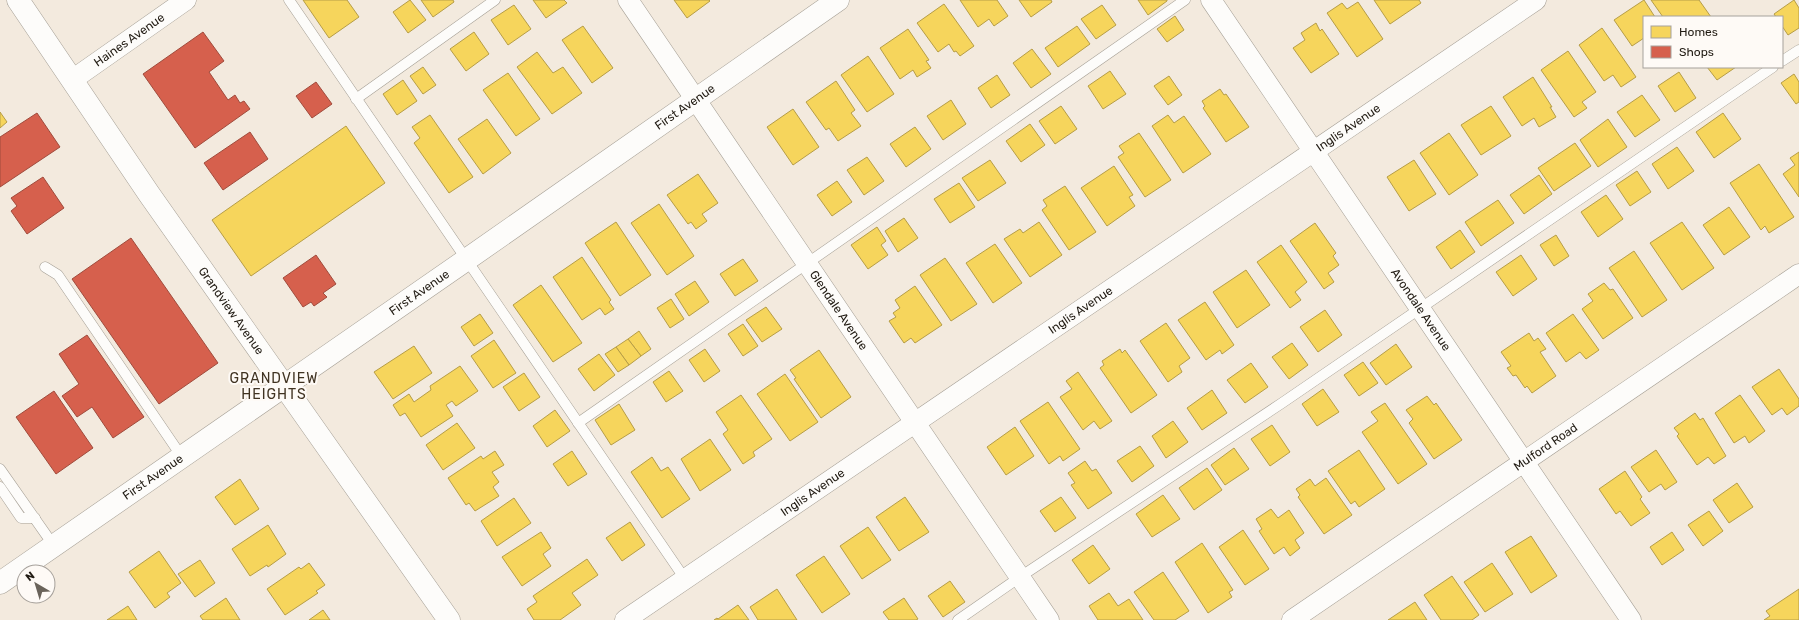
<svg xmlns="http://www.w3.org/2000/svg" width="1799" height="620" font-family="Rubik,sans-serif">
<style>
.homes{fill:#f6d55c;stroke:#b69d46}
.shops{fill:#d6604d;stroke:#a04b3c}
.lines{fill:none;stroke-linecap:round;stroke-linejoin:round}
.service-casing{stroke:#a59f95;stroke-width:11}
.minor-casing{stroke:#a59f95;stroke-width:21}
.tertiary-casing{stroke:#a59f95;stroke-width:23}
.secondary-casing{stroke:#a59f95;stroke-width:23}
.service{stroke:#fdfcfa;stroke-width:10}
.minor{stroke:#fdfcfa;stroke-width:20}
.tertiary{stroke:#fdfcfa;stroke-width:22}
.secondary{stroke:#fdfcfa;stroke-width:22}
.labels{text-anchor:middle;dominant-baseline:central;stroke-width:4;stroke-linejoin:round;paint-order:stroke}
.street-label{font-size:12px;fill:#211b13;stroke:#fefaf6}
.quarter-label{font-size:14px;letter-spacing:1px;fill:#403322;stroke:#fefaf6}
</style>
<rect width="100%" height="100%" fill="#f3eade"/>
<g class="homes">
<path d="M303,0H347L359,17L329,38Z"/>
<path d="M410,0L426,20L408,33L393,12Z"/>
<path d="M421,0H453L454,2L433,17Z"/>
<path d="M533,0H564L567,3L546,18Z"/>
<path d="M674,0H709L710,1L687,18Z"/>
<path d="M960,0H997L1008,16L994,26L989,19L978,27Z"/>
<path d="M1019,0H1051L1052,2L1031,17Z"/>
<path d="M1138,0H1167V1L1148,15Z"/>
<path d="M1374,0H1419L1421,3L1390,24Z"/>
<path d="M1644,0L1655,17H1644V38L1632,46L1614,20Z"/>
<path d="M1651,0H1699L1711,17H1663Z"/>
<path d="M1794,0L1799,8V28L1788,35L1782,26V17H1776L1774,14Z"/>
<path d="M1358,2L1383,39L1357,57L1327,13L1342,3L1347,9Z"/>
<path d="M944,4L974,46L960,56L956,51L954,52L949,44L938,52L917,23Z"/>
<path d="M514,5L531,29L508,45L491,20Z"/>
<path d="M1102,5L1116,25L1096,39L1081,19Z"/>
<path d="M1175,16L1184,30L1167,42L1157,29Z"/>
<path d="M1316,23L1320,31L1322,29L1339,54L1311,73L1293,48L1305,40L1301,33Z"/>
<path d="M583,26L613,68L592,83L562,40Z"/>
<path d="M1077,26L1090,44L1058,67L1045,48Z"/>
<path d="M1602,28L1636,77L1621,87L1613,75L1604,81L1579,45Z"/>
<path d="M908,29L929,60L926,61L931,68L917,77L913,70L900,79L880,48Z"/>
<path d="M474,32L489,54L466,71L450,49Z"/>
<path d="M1032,49L1051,74L1031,88L1013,63Z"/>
<path d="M1568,51L1596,92L1582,102L1587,108L1574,117L1541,70Z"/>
<path d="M537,52L553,73L563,67L582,93L552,114L517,67Z"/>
<path d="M868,56L894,94L867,112L841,75Z"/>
<path d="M423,67L436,85L423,94L410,76Z"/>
<path d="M1707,67H1736L1717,80Z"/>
<path d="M1110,71L1126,94L1103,109L1088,86Z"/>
<path d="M1679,72L1696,98L1675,112L1658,86Z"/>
<path d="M508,73L540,119L516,136L483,90Z"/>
<path d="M1794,74L1799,82V102L1796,104L1781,83Z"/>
<path d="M997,75L1010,95L991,108L978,88Z"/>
<path d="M1169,76L1182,95L1168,105L1154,86Z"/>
<path d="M1533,77L1552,107H1550L1556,117L1539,127L1534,118L1522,126L1503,97Z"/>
<path d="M403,80L417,101L397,115L383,94Z"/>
<path d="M836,81L855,110L851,113L861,126L838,141L829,128L826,130L806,102Z"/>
<path d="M1220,89L1224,95L1226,94L1249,127L1226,142L1203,108L1205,106L1202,101Z"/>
<path d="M1642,95L1660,120L1635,137L1617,112Z"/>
<path d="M951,100L966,124L943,140L927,116Z"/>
<path d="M1061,106L1077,129L1055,144L1039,121Z"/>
<path d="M1491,106L1511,136L1481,155L1461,125Z"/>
<path d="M793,109L819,147L793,165L767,127Z"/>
<path d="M0,112L7,122L0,128Z"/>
<path d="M1723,113L1741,139L1714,158L1696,132Z"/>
<path d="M430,115L473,177L449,193L414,143L420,138L412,127Z"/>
<path d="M1168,115L1174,123L1184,116L1211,154L1183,173L1152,126Z"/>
<path d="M487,119L511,153L483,174L458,139Z"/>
<path d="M1608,119L1627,147L1598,167L1580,140Z"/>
<path d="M1030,124L1045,145L1021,162L1006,141Z"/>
<path d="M346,126L385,183L251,276L212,220Z"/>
<path d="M915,127L931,149L906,167L890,144Z"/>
<path d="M1139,133L1171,180L1145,197L1118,157L1124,153L1119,146Z"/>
<path d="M1449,133L1478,175L1449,195L1420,153Z"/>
<path d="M1575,143L1591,166L1554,191L1538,168Z"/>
<path d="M1677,147L1694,171L1668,189L1652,164Z"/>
<path d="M1799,152V197L1783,174L1795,165L1790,158Z"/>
<path d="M867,157L884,181L864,195L847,170Z"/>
<path d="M990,160L1006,183L978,201L962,178Z"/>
<path d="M1414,160L1436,194L1409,211L1387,177Z"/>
<path d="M1759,164L1794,217L1769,233L1765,226L1761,230L1730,183Z"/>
<path d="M1114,166L1133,195L1129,197L1135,206L1107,226L1081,188Z"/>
<path d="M1637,171L1651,192L1630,206L1616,185Z"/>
<path d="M698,174L718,203L702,214L707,221L696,229L691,222L688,224L667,195Z"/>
<path d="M1539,175L1552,194L1524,214L1510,195Z"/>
<path d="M837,181L852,202L832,216L817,195Z"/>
<path d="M959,183L975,207L950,223L934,199Z"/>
<path d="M1065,186L1096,232L1069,250L1042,210L1047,206L1043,200Z"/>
<path d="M1606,195L1623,219L1598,237L1581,212Z"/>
<path d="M1498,200L1514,223L1481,246L1465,222Z"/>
<path d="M659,204L694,256L667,275L631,223Z"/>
<path d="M1729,207L1750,237L1724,255L1703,225Z"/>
<path d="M904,218L918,238L898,252L885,231Z"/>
<path d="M616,222L651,275L620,296L585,243Z"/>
<path d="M1039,222L1062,255L1030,277L1004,239L1020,229L1023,233Z"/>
<path d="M1682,222L1714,268L1682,290L1650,243Z"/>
<path d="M1315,223L1336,253L1333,256L1339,265L1328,273L1334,282L1324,289L1290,241Z"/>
<path d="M877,227L886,241L881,245L888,255L868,269L851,245Z"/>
<path d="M1460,230L1475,252L1451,269L1436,247Z"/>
<path d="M1556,235L1569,256L1554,266L1540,245Z"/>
<path d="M995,244L1022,283L993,303L966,263Z"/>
<path d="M1281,245L1307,282L1295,292L1301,300L1290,308L1257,262Z"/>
<path d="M1634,251L1667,300L1642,317L1609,268Z"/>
<path d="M1521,255L1537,279L1513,296L1496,272Z"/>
<path d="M582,257L611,300L609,302L614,309L605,315L600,308L582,320L553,277Z"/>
<path d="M945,258L977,304L951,321L920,275Z"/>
<path d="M743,259L758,281L735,296L720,274Z"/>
<path d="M1246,270L1270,305L1237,328L1213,292Z"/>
<path d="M695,281L709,302L689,316L675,294Z"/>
<path d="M1604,283L1610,290L1613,289L1633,318L1603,339L1582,309L1593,301L1588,294Z"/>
<path d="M541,285L582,343L553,362L513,305Z"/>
<path d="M915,286L942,325L915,343L911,338L904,343L889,321L896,317L893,313L900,308L895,300Z"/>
<path d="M671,299L684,319L670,328L657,308Z"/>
<path d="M1205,302L1234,345L1222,354L1220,350L1206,360L1178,320Z"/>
<path d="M766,307L782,329L762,342L746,320Z"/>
<path d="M1325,310L1342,335L1318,352L1300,327Z"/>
<path d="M480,314L493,333L474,346L461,327Z"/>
<path d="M1573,314L1599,350L1586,359L1580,352L1566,362L1546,333Z"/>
<path d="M1166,323L1190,358L1179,366L1182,372L1168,382L1140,341Z"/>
<path d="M743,324L758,346L743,356L728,334Z"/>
<path d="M639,331L651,349L641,356L628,339Z"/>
<path d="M1529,333L1534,341L1538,338L1546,349L1540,352L1556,376L1532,393L1527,386L1525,388L1516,375L1513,376L1507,368L1511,366L1501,352Z"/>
<path d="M628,339L641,356L629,365L616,347Z"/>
<path d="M494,340L516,373L493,388L471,356Z"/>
<path d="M1292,343L1308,365L1289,379L1272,357Z"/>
<path d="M1396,344L1412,367L1386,385L1370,363Z"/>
<path d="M414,346L432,373L393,399L374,372Z"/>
<path d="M616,347L629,365L618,372L605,354Z"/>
<path d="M705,349L720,371L704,382L689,360Z"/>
<path d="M1120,349L1122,353L1125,350L1157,395L1131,413L1100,368L1104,365L1102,361Z"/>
<path d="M819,350L851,397L821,418L794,379L796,378L790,370Z"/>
<path d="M599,354L615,375L594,391L578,369Z"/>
<path d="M1363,362L1378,383L1359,396L1344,375Z"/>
<path d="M1251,363L1268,387L1245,403L1227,380Z"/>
<path d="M460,366L478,391L456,406L452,401L446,405L453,416L421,437L405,413L400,416L393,405L409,394L414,402L431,390L430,386Z"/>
<path d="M1779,369L1799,399V406L1787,415L1782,408L1772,415L1752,387Z"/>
<path d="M669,371L683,391L666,402L653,382Z"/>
<path d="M1078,372L1112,421L1100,429L1094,421L1083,430L1060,397L1072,389L1066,381Z"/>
<path d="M524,373L540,397L519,411L503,387Z"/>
<path d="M785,374L818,422L790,441L757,394Z"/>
<path d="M1323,389L1339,412L1317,426L1302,404Z"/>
<path d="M1212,390L1227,413L1202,430L1187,408Z"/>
<path d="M741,395L772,439L753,452L755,456L743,464L723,434L728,430L716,412Z"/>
<path d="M1740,395L1765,431L1749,443L1745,436L1734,443L1715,413Z"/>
<path d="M1427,396L1434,405L1436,403L1462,440L1434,459L1409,423L1413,419L1406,410Z"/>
<path d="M1048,402L1080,449L1063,461L1060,456L1049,464L1020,421Z"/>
<path d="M1385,403L1427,464L1398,484L1362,432L1378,421L1371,412Z"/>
<path d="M619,404L635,430L611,445L595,420Z"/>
<path d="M555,410L570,431L547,447L533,426Z"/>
<path d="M1695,413L1700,420L1703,418L1726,456L1714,464L1708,457L1697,465L1677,436L1679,434L1674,428Z"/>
<path d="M1173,421L1188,442L1166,458L1152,436Z"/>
<path d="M457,423L475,448L443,470L426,445Z"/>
<path d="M1272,425L1290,452L1270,466L1251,439Z"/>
<path d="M1015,427L1034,456L1006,475L987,447Z"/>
<path d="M710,439L731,470L700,491L681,459Z"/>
<path d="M1140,446L1154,466L1132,482L1117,461Z"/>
<path d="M1234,448L1249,469L1225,485L1211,465Z"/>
<path d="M1359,450L1385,489L1359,507L1355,501L1351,504L1328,471Z"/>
<path d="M1656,450L1677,482L1665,490L1661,484L1649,492L1631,467Z"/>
<path d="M495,451L504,465L492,472L499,482L493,487L499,496L475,511L469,503L466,505L448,478L481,456L483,459Z"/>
<path d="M572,451L587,474L568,486L553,464Z"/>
<path d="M652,457L661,471L668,467L690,499L662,518L631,472Z"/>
<path d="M1085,461L1092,471L1096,469L1112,493L1088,509L1071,485L1075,483L1068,473Z"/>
<path d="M1207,468L1222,490L1194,510L1179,488Z"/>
<path d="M1625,471L1642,497L1640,499L1650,513L1631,526L1620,511L1616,514L1599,489Z"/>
<path d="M1326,478L1352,515L1324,534L1298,497L1300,495L1296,489L1310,479L1315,486Z"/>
<path d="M240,479L259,509L235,525L215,497Z"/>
<path d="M1737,483L1753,507L1729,523L1713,500Z"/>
<path d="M1163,495L1180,519L1152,537L1136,514Z"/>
<path d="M905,497L929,532L899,551L876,517Z"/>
<path d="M1061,497L1076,518L1055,532L1040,511Z"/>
<path d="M514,498L531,523L497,546L481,521Z"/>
<path d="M1271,509L1278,518L1289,510L1304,533L1295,540L1300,548L1290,556L1284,547L1274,554L1259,531L1262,529L1256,519Z"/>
<path d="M1709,511L1723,531L1703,546L1688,525Z"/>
<path d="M630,522L645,545L622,561L606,538Z"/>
<path d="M268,525L286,554L268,567L267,565L250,576L232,549Z"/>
<path d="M868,527L891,560L862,579L840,546Z"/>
<path d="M1243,530L1269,569L1245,585L1219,547Z"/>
<path d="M541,532L551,548L543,554L551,566L522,586L502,557Z"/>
<path d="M1672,532L1684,550L1662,565L1650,547Z"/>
<path d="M1531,536L1557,576L1531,593L1505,552Z"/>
<path d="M1202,543L1233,590L1229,592L1232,597L1208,613L1175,562Z"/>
<path d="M1093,545L1110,569L1089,584L1072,560Z"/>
<path d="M159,551L181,583L167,593L170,597L155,608L129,572Z"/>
<path d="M824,556L850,594L822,613L796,575Z"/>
<path d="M587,559L598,575L572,593L581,605L560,620H534L527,609L537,602L533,596Z"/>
<path d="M200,560L215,583L195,597L178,574Z"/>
<path d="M309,563L325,585L316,591L318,593L285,615L267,589L299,567L301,569Z"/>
<path d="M1492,563L1513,594L1485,612L1464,582Z"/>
<path d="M1163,572L1189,611L1175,620H1154L1134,592Z"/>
<path d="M1452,576L1479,615L1472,620H1441L1424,595Z"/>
<path d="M950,581L965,602L943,617L928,596Z"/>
<path d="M777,589L797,620H758L750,607Z"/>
<path d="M1799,589V620H1764L1770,616L1766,611Z"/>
<path d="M1109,593L1118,606L1129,599L1143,620H1098L1089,606Z"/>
<path d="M226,598L240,620H203L200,616Z"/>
<path d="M904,598L918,619L916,620H889L883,612Z"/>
<path d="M1415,602L1427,620H1388Z"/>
<path d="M738,605L749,620H714L717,618L718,619Z"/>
<path d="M128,606L137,620H107Z"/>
<path d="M323,610L330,620H309Z"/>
</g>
<g class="shops">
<path d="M203,32L224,61L209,72L228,100L235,95L240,103L244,101L250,109L195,148L143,74Z"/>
<path d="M316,82L332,104L312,118L296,96Z"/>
<path d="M37,113L60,147L0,187V137Z"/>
<path d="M250,132L268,159L223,190L204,163Z"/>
<path d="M43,177L64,208L27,234L11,211L17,206L11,198Z"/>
<path d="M131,238L218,363L159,404L72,279Z"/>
<path d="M316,255L336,284L323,293L327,297L314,306L311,302L303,307L283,278Z"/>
<path d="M87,335L144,417L113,438L92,407L77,417L62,396L79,384L59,354Z"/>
<path d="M54,391L93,448L56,474L16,417Z"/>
</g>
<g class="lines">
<defs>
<g id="service">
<path d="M289,0L685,579"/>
<path d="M1782,61L1799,50"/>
<path d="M356,99L495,0"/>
<path d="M45,267L58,275L182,457"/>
<path d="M578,423L1185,0"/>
<path d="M0,469L54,546"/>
<path d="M0,487L21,518H35"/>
<path d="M958,620L1020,577L1282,403L1773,67"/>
</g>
<g id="minor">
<path id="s1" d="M628,0L1049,620"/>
<path id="s2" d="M1211,0L1631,620"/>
<path id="s3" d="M72,80L186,0"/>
<path id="s4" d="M625,620L1536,0"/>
<path id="s5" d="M1292,620L1799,274"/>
</g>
<g id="tertiary">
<path id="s6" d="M0,583L466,260L838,0"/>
</g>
<g id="secondary">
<path id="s7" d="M18,0L149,194L449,620"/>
</g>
</defs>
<use href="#service" class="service-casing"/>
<use href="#minor" class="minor-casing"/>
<use href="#tertiary" class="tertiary-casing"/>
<use href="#secondary" class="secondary-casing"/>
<use href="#service" class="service"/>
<use href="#minor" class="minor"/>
<use href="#tertiary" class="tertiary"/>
<use href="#secondary" class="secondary"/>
</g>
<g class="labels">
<g class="street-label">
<text stroke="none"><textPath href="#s3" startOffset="70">Haines Avenue</textPath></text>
<text stroke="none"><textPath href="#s6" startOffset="834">First Avenue</textPath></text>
<text stroke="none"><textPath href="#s4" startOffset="875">Inglis Avenue</textPath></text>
<text stroke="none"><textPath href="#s6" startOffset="510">First Avenue</textPath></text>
<text stroke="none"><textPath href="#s4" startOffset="551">Inglis Avenue</textPath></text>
<text stroke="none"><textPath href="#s2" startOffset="374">Avondale Avenue</textPath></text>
<text stroke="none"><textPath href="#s7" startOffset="377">Grandview Avenue</textPath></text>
<text stroke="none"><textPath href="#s1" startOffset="375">Glendale Avenue</textPath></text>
<text stroke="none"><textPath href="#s5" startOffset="307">Mulford Road</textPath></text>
<text stroke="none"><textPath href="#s6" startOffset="186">First Avenue</textPath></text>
<text stroke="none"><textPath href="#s4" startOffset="227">Inglis Avenue</textPath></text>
</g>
<g class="quarter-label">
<text x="274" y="378">GRANDVIEW<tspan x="274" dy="16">HEIGHTS</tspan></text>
</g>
</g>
<rect x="1643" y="16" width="140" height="52" fill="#fefaf6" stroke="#a6a19b"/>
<rect x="1651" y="26" width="20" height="12" fill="#f6d55c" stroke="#a6a19b"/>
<text x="1679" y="36" font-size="12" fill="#211b13">Homes</text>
<rect x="1651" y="46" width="20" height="12" fill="#d6604d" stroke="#a6a19b"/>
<text x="1679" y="56" font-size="12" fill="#211b13">Shops</text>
<g transform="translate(36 584) rotate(322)"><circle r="19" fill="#fefaf6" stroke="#a6a19b"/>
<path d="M0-3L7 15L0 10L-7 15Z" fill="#6a635a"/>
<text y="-6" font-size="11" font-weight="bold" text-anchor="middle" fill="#211b13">N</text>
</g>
</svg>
